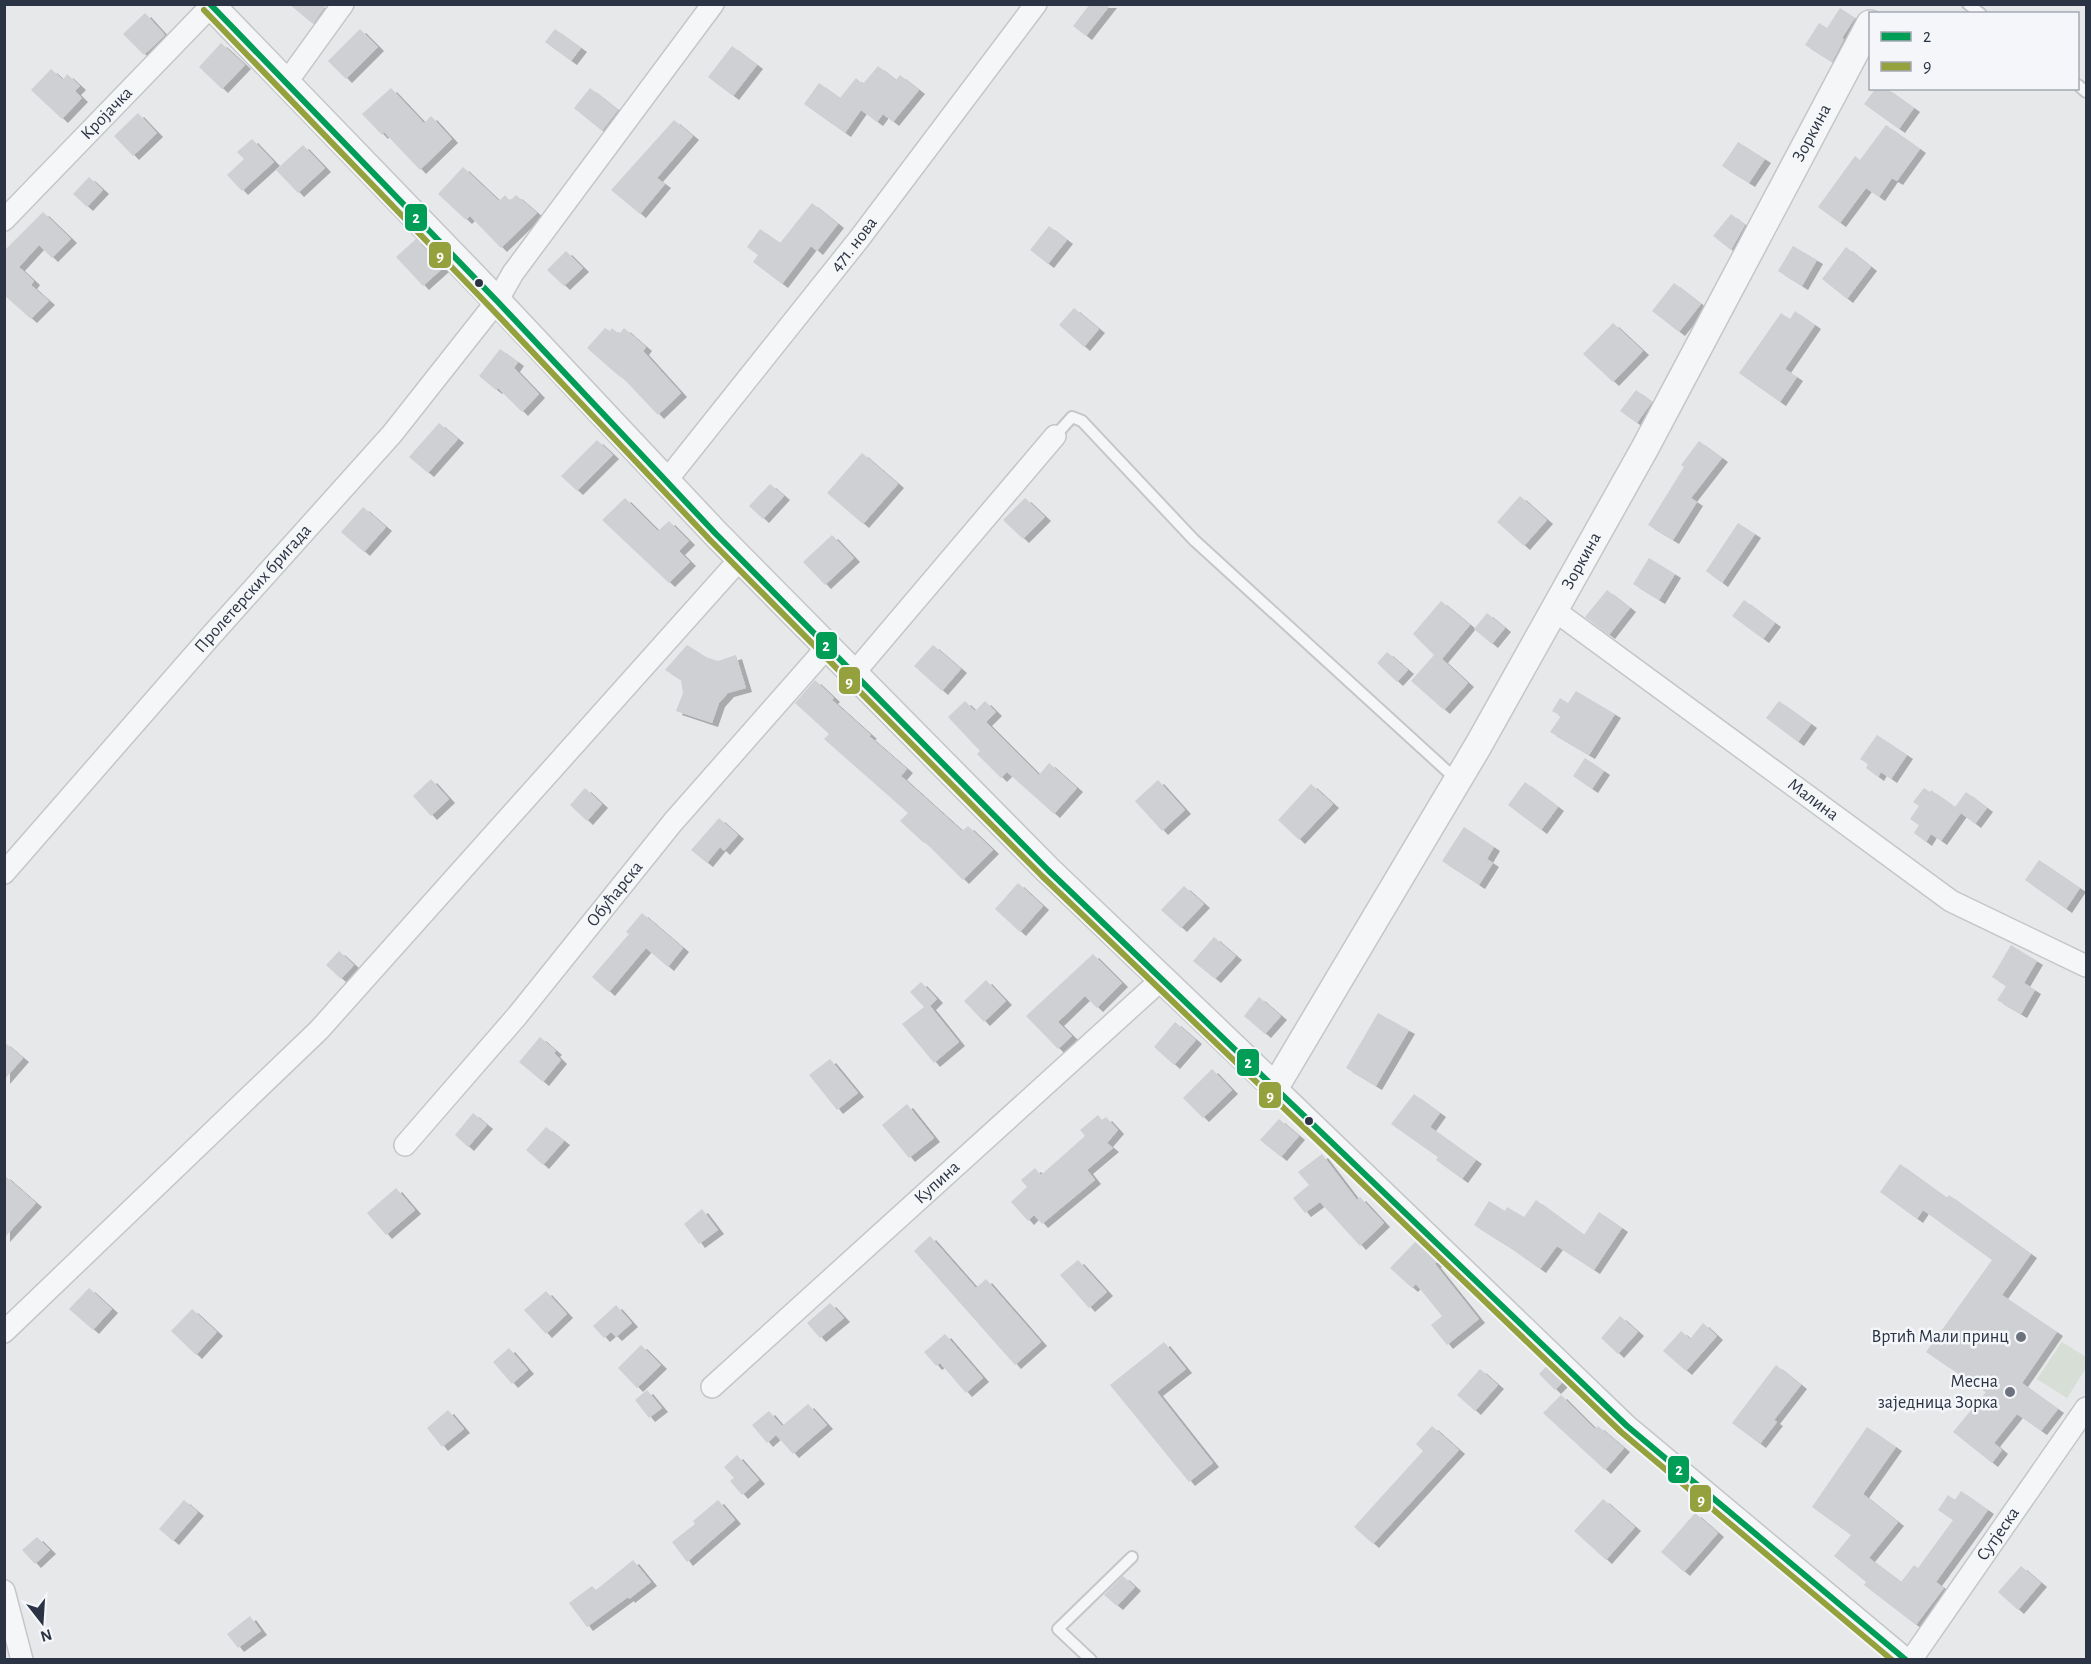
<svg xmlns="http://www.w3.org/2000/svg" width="2091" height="1664" font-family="'Alegreya Sans',sans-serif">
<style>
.green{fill:#d6ded6}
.building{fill:#ced0d3;filter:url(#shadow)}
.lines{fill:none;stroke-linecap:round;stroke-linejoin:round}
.service-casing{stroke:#c4c6c8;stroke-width:14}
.minor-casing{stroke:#c4c6c8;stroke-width:24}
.tertiary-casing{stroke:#c4c6c8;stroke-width:30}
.service{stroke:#f5f6f7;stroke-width:10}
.minor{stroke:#f5f6f7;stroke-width:21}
.tertiary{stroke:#f5f6f7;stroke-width:27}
.bus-1-casing{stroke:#f4f6f9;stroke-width:10}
.bus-2-casing{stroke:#f4f6f9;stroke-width:10}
.bus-1{stroke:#009d57;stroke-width:6}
.bus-2{stroke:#94a13d;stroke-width:6}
.bus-dot{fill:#2b3445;stroke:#f4f6f9;stroke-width:2}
.poi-dot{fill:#6c737f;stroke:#f4f6f9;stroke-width:2}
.labels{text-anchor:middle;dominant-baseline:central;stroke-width:5;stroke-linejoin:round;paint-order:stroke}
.street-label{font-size:18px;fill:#2b3445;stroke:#f4f6f9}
.poi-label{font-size:18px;fill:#2b3445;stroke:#f4f6f9;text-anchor:end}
.line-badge{stroke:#f4f6f9;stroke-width:2}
.badge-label{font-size:16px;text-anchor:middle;font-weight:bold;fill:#fff}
</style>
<defs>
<filter id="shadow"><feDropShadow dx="6" dy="4" stdDeviation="0" flood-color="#0004"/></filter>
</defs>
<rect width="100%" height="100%" fill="#e6e8ea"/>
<path class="green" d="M2062,1342L2086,1357V1368L2067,1398L2037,1379Z"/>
<g class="building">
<path d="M289,4H327L313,24Z"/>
<path d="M1090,4H1111L1086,36L1073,26Z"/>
<path d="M1840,8L1855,18L1842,38L1844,39L1832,62L1805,45L1819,23L1827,28Z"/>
<path d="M145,13L165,35L144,55L123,34Z"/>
<path d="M360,29L378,47L346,79L328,61Z"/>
<path d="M555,29L581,48L571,61L545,42Z"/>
<path d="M221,43L245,65L222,89L199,67Z"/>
<path d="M732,46L757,65L733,96L708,77Z"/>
<path d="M878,66L896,80L900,75L919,90L893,122L883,114L877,122L861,110L845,133L804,104L819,83L840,98L856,78L863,84Z"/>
<path d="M51,69L63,80L67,74L80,86L75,91L82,98L62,119L31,90Z"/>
<path d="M391,88L424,123L431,116L452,139L420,170L384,132L382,135L362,114Z"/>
<path d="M590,88L618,110L602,131L574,108Z"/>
<path d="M1876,88H1886L1914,108L1899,129L1864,104Z"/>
<path d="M138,113L157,133L133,156L114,136Z"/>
<path d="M674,120L693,136L657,178L665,184L640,214L611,190Z"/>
<path d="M1886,125L1920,149L1897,181L1892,178L1879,197L1866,188L1840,223L1818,207L1855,156L1860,160Z"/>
<path d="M252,139L274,162L242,191L227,175L244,159L237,152Z"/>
<path d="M1738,142L1765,159L1749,183L1722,166Z"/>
<path d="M303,145L325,168L298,193L276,170Z"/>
<path d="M463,167L499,201L505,195L510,201L516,195L537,213L501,248L470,216L466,220L438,194Z"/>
<path d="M89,177L103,190L87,207L73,194Z"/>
<path d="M812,203L838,224L817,251L811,246L782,284L753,262L758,255L747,247L760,229L780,243Z"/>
<path d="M43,212L71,239L52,258L39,245L19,267L34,281L31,285L49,301L31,319L4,295V251Z"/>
<path d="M1731,214L1745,225L1731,250L1713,236Z"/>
<path d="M1049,226L1067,240L1048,264L1030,250Z"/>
<path d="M416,239L443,268L423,286L396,257Z"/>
<path d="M1793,246L1817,260L1802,286L1778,271Z"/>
<path d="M1846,247L1871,267L1847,299L1822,279Z"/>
<path d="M566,251L583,268L564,286L547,270Z"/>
<path d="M1674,283L1701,304L1679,332L1652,311Z"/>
<path d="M1074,308L1099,329L1084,347L1059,325Z"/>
<path d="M1795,311L1815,325L1785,369L1797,377L1780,402L1739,373L1781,313L1790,319Z"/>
<path d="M1613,323L1643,351L1613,382L1583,354Z"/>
<path d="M605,328L610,331L612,328L619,334L624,328L646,347L643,351L681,393L658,415L621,376L620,377L587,348Z"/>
<path d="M500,349L518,362L514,368L539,394L522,412L498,388L496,390L479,376Z"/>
<path d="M1636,390L1652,402L1637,423L1620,411Z"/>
<path d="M439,423L458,439L428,473L409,457Z"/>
<path d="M597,440L613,455L577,491L561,476Z"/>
<path d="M1699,441L1722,458L1691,498L1697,502L1673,540L1648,525L1684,467L1681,465Z"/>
<path d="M862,453L898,484L863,524L827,493Z"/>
<path d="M770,484L784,496L763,519L749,506Z"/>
<path d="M1520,496L1547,520L1524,546L1497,522Z"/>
<path d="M625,498L658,531L669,521L689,541L679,551L690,562L669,583L602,520Z"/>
<path d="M1025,498L1045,517L1023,539L1003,520Z"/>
<path d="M363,507L386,527L364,552L341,532Z"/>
<path d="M1738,523L1755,534L1722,583L1706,571Z"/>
<path d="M832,535L854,558L825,585L803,562Z"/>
<path d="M1649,558L1675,574L1659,600L1633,584Z"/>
<path d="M1607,590L1630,608L1609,635L1585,617Z"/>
<path d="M1744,600L1775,623L1763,639L1732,616Z"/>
<path d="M1441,601L1470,625L1442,659L1468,683L1444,710L1411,681L1434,655L1413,634Z"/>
<path d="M1487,613L1505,628L1492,644L1474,629Z"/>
<path d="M687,645L706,657L718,661L736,655L746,688L728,693L719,703L712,723L676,711L683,693L681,680L665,670Z"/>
<path d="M933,645L961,669L942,691L914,666Z"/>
<path d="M1387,652L1408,670L1397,682L1377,663Z"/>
<path d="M815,680L834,698L832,700L871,735L869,736L907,769L901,776L962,831L968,826L993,850L963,880L925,842L924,843L900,821L908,813L824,739L829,734L795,703Z"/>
<path d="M1576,691L1615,714L1589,755L1550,732L1561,716L1552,711L1560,698L1568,703Z"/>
<path d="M965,701L975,711L985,701L996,712L986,722L1039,775L1049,763L1077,788L1054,814L1007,772L1001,778L977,754L980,751L948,717Z"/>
<path d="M1779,701L1811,724L1798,742L1766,718Z"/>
<path d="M1877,735L1907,755L1891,779L1881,772L1878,777L1866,768L1868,764L1860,759Z"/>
<path d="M1585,758L1604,771L1592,789L1573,776Z"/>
<path d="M431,779L449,799L431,816L413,796Z"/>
<path d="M1158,780L1185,810L1162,831L1135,801Z"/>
<path d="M1525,782L1558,807L1541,830L1508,805Z"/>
<path d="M1311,784L1333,804L1299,840L1278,820Z"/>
<path d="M585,788L602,804L587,821L570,805Z"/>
<path d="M1924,788L1930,792L1931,790L1955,807L1966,792L1987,808L1975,824L1961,813L1941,841L1931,834L1926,842L1914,833L1919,825L1910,819L1919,806L1913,802Z"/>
<path d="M719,818L738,835L724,851L720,847L707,863L691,850Z"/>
<path d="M1464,827L1494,847L1487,859L1493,863L1479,885L1442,861Z"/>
<path d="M2039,860L2080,888L2066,909L2025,880Z"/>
<path d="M1018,883L1043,906L1020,932L995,909Z"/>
<path d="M1184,886L1204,904L1181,928L1161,910Z"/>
<path d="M642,913L683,948L668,967L646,948L609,992L592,977L629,934L626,932Z"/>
<path d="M1214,937L1236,956L1215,979L1193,961Z"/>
<path d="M2011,945L2037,961L2024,983L2035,990L2021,1014L1997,1000L2006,986L1992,977Z"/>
<path d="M339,951L354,965L341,979L326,965Z"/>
<path d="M1093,954L1122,983L1097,1008L1085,996L1058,1022L1072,1036L1058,1049L1026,1016Z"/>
<path d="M986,980L1006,1001L984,1022L964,1001Z"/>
<path d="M921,982L937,999L930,1006L959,1042L934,1063L902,1024L924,1007L910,992Z"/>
<path d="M1259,997L1281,1016L1265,1034L1244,1016Z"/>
<path d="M1378,1013L1409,1030L1376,1086L1346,1068Z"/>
<path d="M1175,1022L1196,1040L1174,1065L1154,1047Z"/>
<path d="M540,1037L556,1051L554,1053L561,1060L543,1082L519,1062Z"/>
<path d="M4,1042L23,1058L4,1080Z"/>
<path d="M830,1059L858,1093L837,1110L809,1075Z"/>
<path d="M1212,1069L1232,1090L1203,1118L1183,1098Z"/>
<path d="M1414,1094L1440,1113L1430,1127L1476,1160L1462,1179L1436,1160L1438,1157L1391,1124Z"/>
<path d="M907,1104L934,1138L909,1158L882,1125Z"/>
<path d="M473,1113L487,1125L468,1147L455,1135Z"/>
<path d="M1098,1115L1102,1120L1106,1117L1118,1130L1107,1143L1113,1148L1087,1170L1095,1180L1042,1224L1034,1215L1028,1221L1011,1202L1027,1187L1021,1180L1035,1168L1041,1175L1085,1136L1080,1130Z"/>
<path d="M1279,1119L1299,1136L1281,1157L1260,1140Z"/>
<path d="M546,1127L564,1141L543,1165L526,1150Z"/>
<path d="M1322,1154L1357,1200L1360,1197L1384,1223L1360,1246L1320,1202L1305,1213L1293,1198L1309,1185L1298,1172Z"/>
<path d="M1900,1164L1947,1198L1949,1195L2031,1254L2002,1295L2057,1332L2022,1383L2058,1409L2041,1431L2017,1414L1994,1443L2002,1450L1992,1463L1953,1432L1986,1392L1926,1352L1992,1260L1923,1210L1917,1219L1880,1192Z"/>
<path d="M4,1175L36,1203L4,1238Z"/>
<path d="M396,1188L415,1210L386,1235L367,1213Z"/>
<path d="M1536,1200L1584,1235L1599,1212L1622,1228L1594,1270L1557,1246L1540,1269L1509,1247L1474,1225L1489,1201L1505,1211L1507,1207L1524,1217Z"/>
<path d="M702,1209L718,1230L699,1244L684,1224Z"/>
<path d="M930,1236L976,1288L986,1279L1041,1342L1015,1365L914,1251Z"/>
<path d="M1416,1241L1437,1262L1435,1264L1479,1319L1447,1345L1431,1325L1442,1316L1416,1284L1412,1288L1390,1268Z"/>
<path d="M1078,1260L1107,1292L1089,1308L1060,1275Z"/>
<path d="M89,1288L112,1309L93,1330L69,1309Z"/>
<path d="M546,1291L567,1314L546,1334L524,1310Z"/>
<path d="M830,1303L844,1318L820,1338L807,1323Z"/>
<path d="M616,1305L632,1323L616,1337L611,1332L604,1338L593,1326Z"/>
<path d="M192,1309L217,1332L196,1355L171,1331Z"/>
<path d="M1620,1316L1638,1332L1618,1354L1601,1338Z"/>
<path d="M1703,1323L1717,1336L1686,1371L1663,1351L1681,1331L1690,1339Z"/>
<path d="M945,1334L983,1378L966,1393L940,1363L936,1366L924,1352Z"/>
<path d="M1164,1342L1186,1369L1157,1392L1213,1463L1189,1482L1110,1385Z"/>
<path d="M641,1345L661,1365L637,1388L618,1368Z"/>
<path d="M509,1348L528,1370L512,1384L493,1362Z"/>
<path d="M1776,1365L1801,1385L1774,1420L1777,1422L1760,1444L1732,1423Z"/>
<path d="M1547,1366L1563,1382L1555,1390L1539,1374Z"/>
<path d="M1480,1369L1498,1385L1475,1411L1457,1395Z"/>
<path d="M647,1390L662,1408L649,1418L635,1400Z"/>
<path d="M1561,1395L1595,1429L1598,1426L1624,1448L1605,1470L1543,1413Z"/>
<path d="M808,1404L827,1425L793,1454L776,1435L767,1443L752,1425L769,1411L782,1426Z"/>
<path d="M448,1410L464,1429L442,1447L427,1428Z"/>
<path d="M1432,1426L1459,1450L1373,1544L1354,1527L1423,1451L1416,1444Z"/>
<path d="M1867,1427L1896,1447L1863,1494L1898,1522L1869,1558L1901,1582L1914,1565L1918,1568L1953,1520L1938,1510L1948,1495L1955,1500L1961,1491L1988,1510L1936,1582L1944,1588L1916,1625L1864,1585L1866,1582L1834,1556L1851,1535L1812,1507Z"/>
<path d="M737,1455L759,1480L742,1495L730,1481L734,1478L724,1467Z"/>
<path d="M1603,1499L1635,1527L1606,1560L1574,1531Z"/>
<path d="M184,1500L198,1512L173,1541L159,1529Z"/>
<path d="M718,1500L735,1520L687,1562L672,1542L695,1524L693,1521Z"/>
<path d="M1695,1513L1718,1533L1684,1572L1661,1552Z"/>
<path d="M37,1537L50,1550L35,1564L22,1550Z"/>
<path d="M633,1560L651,1582L629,1599L628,1597L587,1627L569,1603L592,1586L596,1590Z"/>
<path d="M2021,1566L2041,1583L2018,1610L1998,1592Z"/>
<path d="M1123,1576L1135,1587L1117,1606L1104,1595Z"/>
<path d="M250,1616L261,1631L238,1648L227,1634Z"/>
</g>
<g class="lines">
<defs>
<g id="service">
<path d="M1968,4L1981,14"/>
<path d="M2078,85L2086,92"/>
<path d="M1055,436L1072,417L1082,421L1194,540L1457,780"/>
<path d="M1091,1660L1058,1629L1132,1557"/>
</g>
<g id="minor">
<path d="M286,83L343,4"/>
<path id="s1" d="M4,220L211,6"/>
<path id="s2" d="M666,481L859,239L1036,4"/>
<path id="s3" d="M1554,610L1951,901L2086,966"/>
<path d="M854,673L1055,436"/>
<path id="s4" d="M4,873L209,638L392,434L497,301L513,273L713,4"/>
<path d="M1275,1087L1627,1426L1907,1660"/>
<path id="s5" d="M405,1145L517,1016L673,822L828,646"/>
<path d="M4,1332L319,1030L740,559"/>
<path id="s6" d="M712,1387L1162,979"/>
<path d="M4,1591L22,1660"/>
<path id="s7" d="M1911,1660L2086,1408"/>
</g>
<g id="tertiary">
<path id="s8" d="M210,4L497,301L716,534L1048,870L1275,1087L1478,746L1645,448L1870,24"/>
</g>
</defs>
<use href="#service" class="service-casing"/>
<use href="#minor" class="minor-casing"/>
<use href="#tertiary" class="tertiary-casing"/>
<use href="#service" class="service"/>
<use href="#minor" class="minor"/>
<use href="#tertiary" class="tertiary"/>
<defs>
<path id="bus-1" d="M210,4L497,301L716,534L1048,870L1627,1426L1906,1660"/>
<path id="bus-2" d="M204,10L490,307L710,540L1042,876L1621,1432L1892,1660"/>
</defs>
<use href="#bus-1" class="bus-1-casing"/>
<use href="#bus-2" class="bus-2-casing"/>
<use href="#bus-1" class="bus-1"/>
<use href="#bus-2" class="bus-2"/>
</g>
<g class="bus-dot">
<circle cx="479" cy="283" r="5"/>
<circle cx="1309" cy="1121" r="5"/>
</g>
<g class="poi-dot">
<circle cx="2021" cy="1337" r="6"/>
<circle cx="2010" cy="1392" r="6"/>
</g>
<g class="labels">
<g class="street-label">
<text stroke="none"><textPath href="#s1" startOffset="148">Кројачка</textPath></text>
<text stroke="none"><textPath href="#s8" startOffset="2614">Зоркина</textPath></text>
<text stroke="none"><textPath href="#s2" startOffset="302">471. нова</textPath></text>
<text stroke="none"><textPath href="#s8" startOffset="2128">Зоркина</textPath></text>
<text stroke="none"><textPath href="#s4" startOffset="378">Пролетерских бригада</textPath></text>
<text stroke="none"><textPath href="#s3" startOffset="321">Малина</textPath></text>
<text stroke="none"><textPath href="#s5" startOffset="327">Обућарска</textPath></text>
<text stroke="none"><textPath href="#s6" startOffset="304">Купина</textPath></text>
<text stroke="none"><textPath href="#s7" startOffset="153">Сутјеска</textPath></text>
</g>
<g class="poi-label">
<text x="2009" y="1337">Вртић Мали принц</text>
<text x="1998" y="1382">Месна<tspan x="1998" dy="21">заједница Зорка</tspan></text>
</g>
</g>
<g class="line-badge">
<rect x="404" y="203" width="24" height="29" rx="6" fill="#009d57"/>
<rect x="428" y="241" width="24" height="28" rx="6" fill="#94a13d"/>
<rect x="815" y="631" width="23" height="29" rx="6" fill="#009d57"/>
<rect x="838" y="666" width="23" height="29" rx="6" fill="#94a13d"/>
<rect x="1236" y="1048" width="24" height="29" rx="6" fill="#009d57"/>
<rect x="1258" y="1081" width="24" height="28" rx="6" fill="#94a13d"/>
<rect x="1667" y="1455" width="23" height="29" rx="6" fill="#009d57"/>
<rect x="1689" y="1484" width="23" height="29" rx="6" fill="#94a13d"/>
</g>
<g class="badge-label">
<text x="416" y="223">2</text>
<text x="440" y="261">9</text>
<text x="826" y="651">2</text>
<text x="849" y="687">9</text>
<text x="1248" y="1068">2</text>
<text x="1270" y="1101">9</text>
<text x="1679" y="1475">2</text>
<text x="1701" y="1505">9</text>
</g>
<rect width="2091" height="1664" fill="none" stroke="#2b3445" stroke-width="12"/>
<rect x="1869" y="12" width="210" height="78" fill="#f4f6f9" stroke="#a4a8b1" stroke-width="1.5"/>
<rect x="1881" y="32" width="30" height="9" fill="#009d57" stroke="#a4a8b1" stroke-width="1.5"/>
<text x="1923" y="42" font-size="18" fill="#2b3445">2</text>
<rect x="1881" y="62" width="30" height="9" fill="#94a13d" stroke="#a4a8b1" stroke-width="1.5"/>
<text x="1923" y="72" font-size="18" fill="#2b3445">9</text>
<g transform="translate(42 1622) rotate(163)" stroke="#f4f6f9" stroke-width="4.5" paint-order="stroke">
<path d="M0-4.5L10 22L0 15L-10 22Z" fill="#2b3445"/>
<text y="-9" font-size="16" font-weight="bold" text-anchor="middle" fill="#2b3445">N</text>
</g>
</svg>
